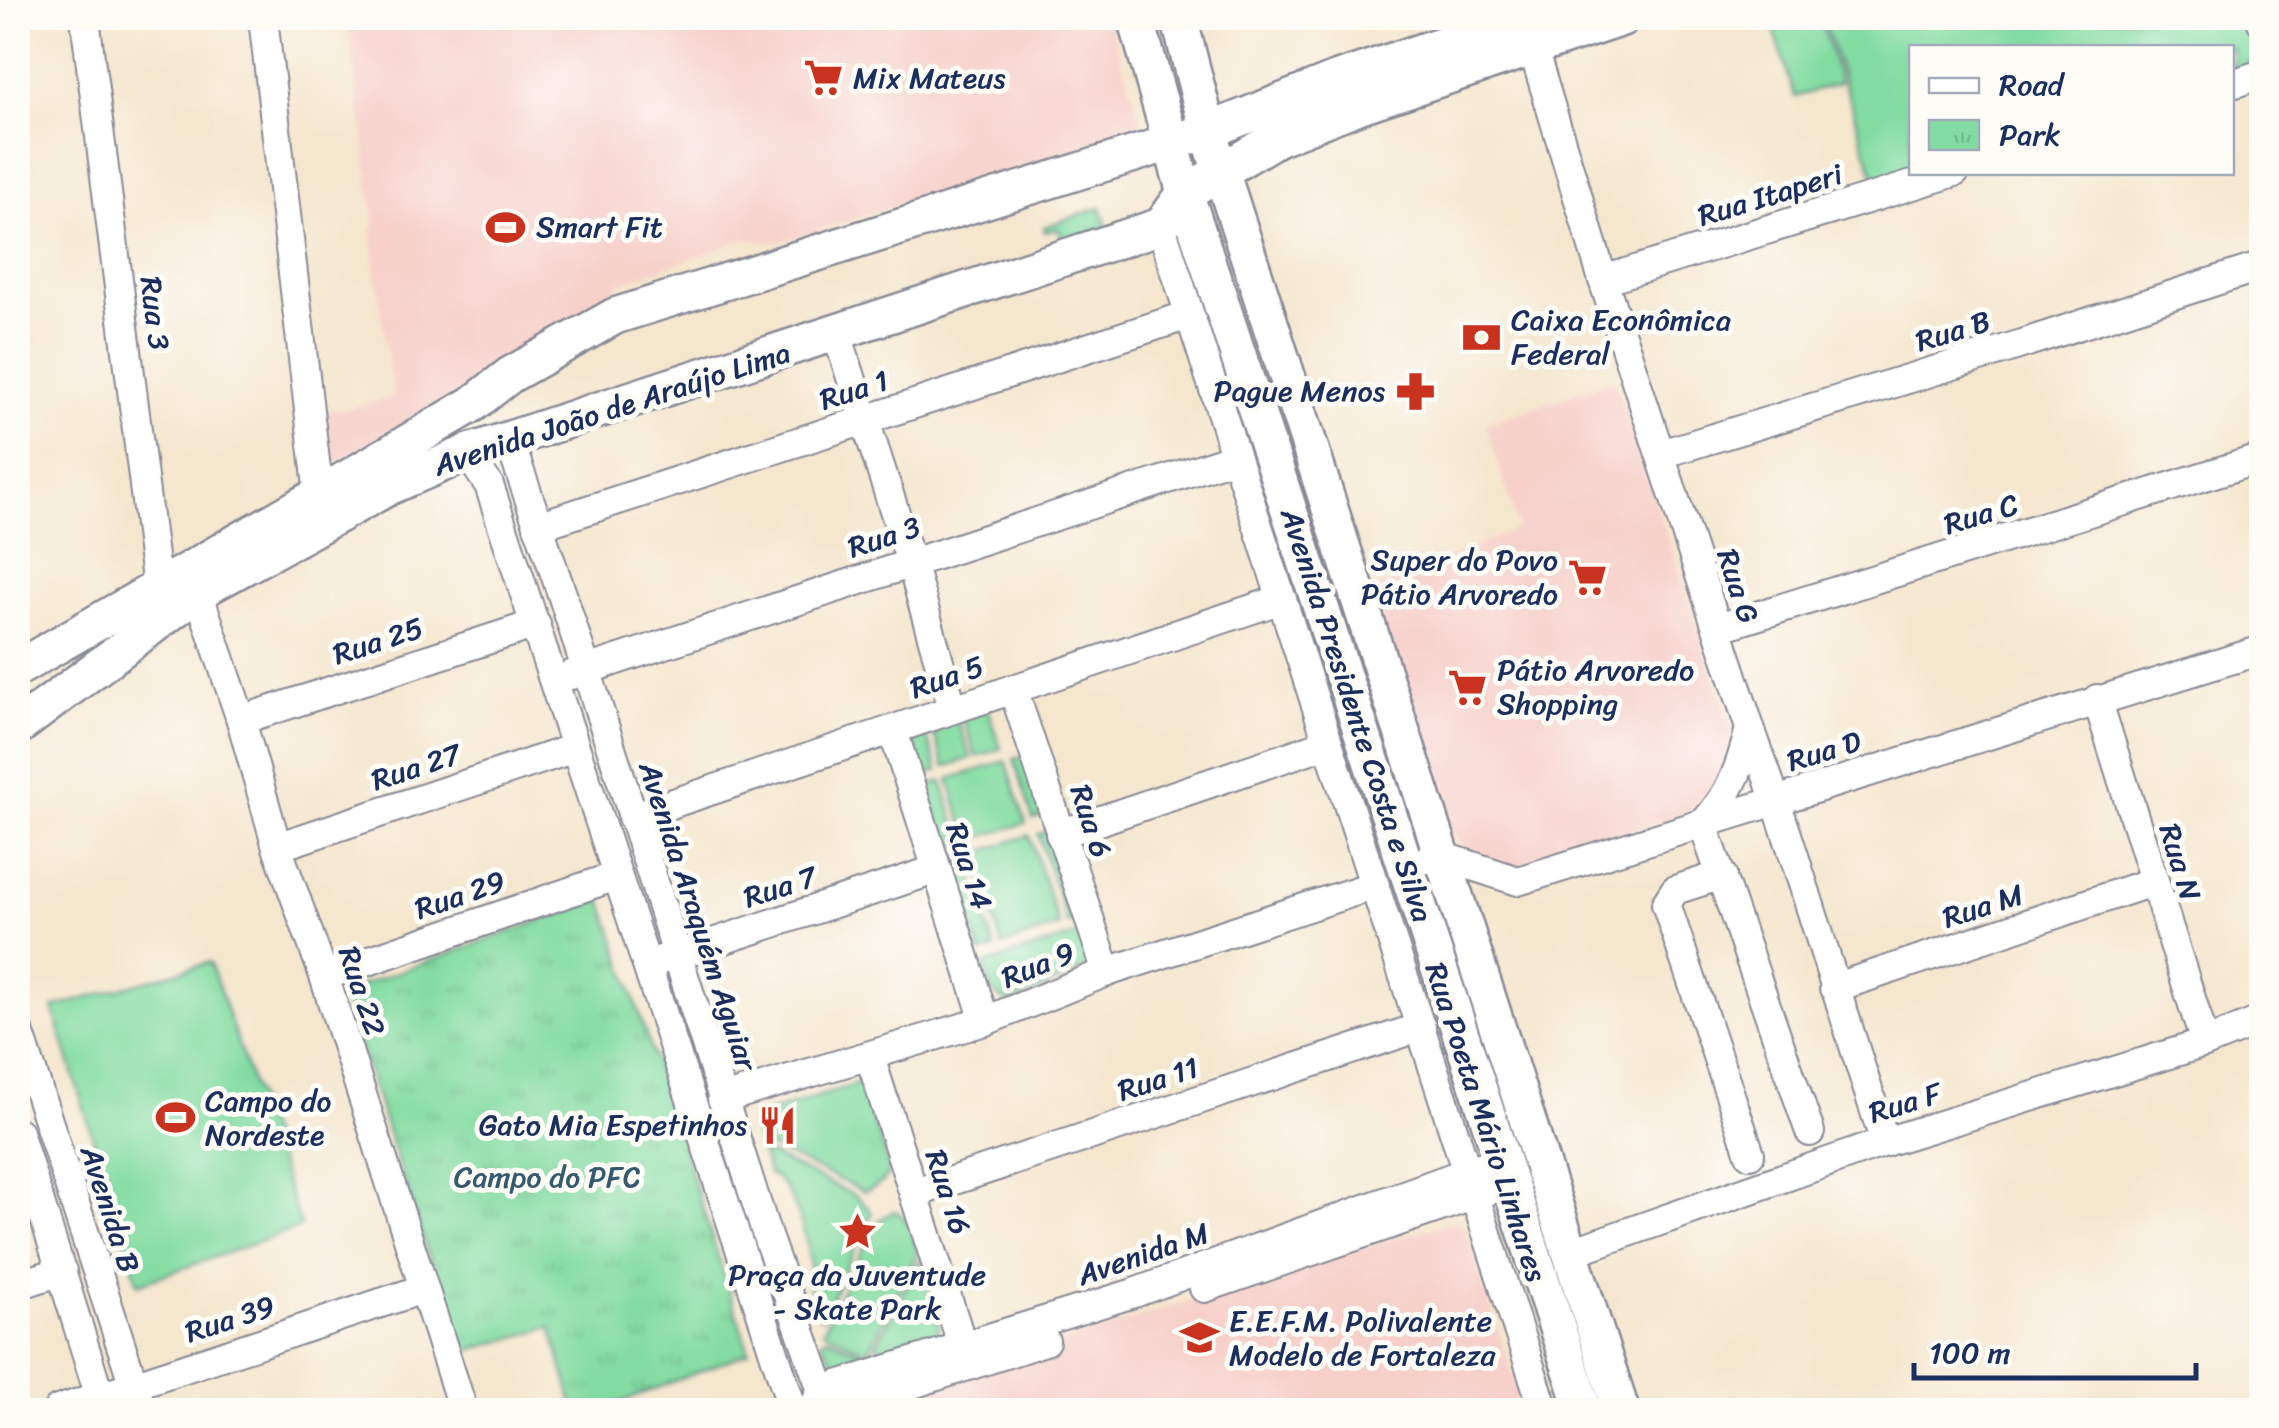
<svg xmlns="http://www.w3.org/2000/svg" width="2279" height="1428" font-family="Sriracha,sans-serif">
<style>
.built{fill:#f7d0ca}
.green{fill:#82dba1;stroke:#4e8580;stroke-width:2.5}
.park{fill:url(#park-tufts);stroke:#4e8580;stroke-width:2.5}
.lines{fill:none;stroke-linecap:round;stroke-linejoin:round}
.minor-casing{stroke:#888a96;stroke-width:32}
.major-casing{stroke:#888a96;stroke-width:40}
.minor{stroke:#fff;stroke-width:28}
.major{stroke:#fff;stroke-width:35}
.labels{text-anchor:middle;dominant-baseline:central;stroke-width:10;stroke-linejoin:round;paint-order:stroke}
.poi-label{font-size:30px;fill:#1b2f5e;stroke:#fdfcf7;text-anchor:start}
.street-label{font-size:30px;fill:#1b2f5e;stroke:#fdfcf7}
.park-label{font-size:30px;fill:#355a6f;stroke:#fdfcf7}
</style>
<defs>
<pattern id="park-tufts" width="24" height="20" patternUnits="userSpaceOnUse" patternTransform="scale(2.5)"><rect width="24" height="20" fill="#82dba1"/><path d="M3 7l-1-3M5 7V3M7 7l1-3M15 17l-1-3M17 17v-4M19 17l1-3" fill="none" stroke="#70bc8d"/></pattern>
</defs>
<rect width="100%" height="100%" fill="#fdfcf7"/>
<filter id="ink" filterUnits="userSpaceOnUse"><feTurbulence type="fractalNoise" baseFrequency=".01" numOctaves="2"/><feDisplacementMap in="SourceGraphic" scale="20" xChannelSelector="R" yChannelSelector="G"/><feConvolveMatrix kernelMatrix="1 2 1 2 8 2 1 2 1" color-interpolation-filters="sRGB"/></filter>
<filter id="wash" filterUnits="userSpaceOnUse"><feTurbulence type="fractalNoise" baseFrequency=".0048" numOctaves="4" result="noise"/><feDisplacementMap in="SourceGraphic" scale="40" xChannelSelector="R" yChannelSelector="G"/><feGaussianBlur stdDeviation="2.25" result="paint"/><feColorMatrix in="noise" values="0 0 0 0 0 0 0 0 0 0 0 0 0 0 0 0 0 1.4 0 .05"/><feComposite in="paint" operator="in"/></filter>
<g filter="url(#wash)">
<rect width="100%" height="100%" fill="#f5e6ce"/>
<g class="built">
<path d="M348,18H1108L1141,120L1134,130L777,243L746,239L617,284L606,307L328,469L325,411L351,408L393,397L377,282L371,229L375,228Z"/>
<path d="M1614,380L1732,729L1722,781L1693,810L1519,867L1476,855L1463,846L1451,830L1371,591L1518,528L1486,424Z"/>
<path d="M1455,1222L1464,1226L1524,1410H863L1295,1265Z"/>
</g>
<g class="green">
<path d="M1779,18H1820L1840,83L1795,97L1771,20Z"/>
<path d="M1823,18H2245L2256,51L2251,64L2232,70V48H1912L1911,168L1875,179Z"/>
<path d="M1101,207L1107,226L1063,241L1058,229L1045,232L1044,227Z"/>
<path d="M987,706L1001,749L976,757L962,715Z"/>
<path d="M956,717L971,758L945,767L931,726Z"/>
<path d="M924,728L938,771L924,776L914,746Z"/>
<path d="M1030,754L1049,814L1033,819L1014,759Z"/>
<path d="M1006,761L1026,823L968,841L949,779Z"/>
<path d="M942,781L962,844L947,848L927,786Z"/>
<path d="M1054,829L1083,917L1067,923L1038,834Z"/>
<path d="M1029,835L1059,926L1002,946L975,854Z"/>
<path d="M967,860L995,949L981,954L952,865Z"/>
<path d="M1088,931L1098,962L1009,1004L993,993L984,965Z"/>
<path d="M210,962L301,1227L138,1284L53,1008Z"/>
<path d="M860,1083L889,1166C889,1181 877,1187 864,1192L757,1141L753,1123L757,1116Z"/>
<path d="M760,1150L858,1197L872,1213L822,1318C803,1301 813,1280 809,1258C806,1234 792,1184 769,1174Z"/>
<path d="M894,1211C910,1217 916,1238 917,1254L868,1352L823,1330L875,1223Z"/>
<path d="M920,1260L940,1328L933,1336L881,1352L876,1345Z"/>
<path d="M827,1337L865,1354L866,1358L842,1366L835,1365L821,1341Z"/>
</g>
<path class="park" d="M602,899L749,1352L601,1410H575L551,1327L460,1353L342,992Z"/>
</g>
<g filter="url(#ink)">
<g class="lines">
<defs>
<g id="minor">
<path d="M85,18L157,588L169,602"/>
<path d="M263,18L319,495"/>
<path d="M2260,18L2262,22"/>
<path d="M1533,49L1603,280L1750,728C1800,864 1839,1004 1885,1142"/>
<path d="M2232,84L2262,74"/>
<path d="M1161,226L1544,1410"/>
<path d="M1603,280L1955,172"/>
<path d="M837,334L911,562L952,707"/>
<path d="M509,440L563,597L768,1239L829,1410"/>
<path d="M467,453L489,485L793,1410"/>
<path d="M1661,454L2006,349L2262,266"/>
<path d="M538,526L1189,315"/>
<path d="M198,592L241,720L277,847L324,976L463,1410"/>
<path d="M1718,628L2262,458"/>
<path d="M571,675L1235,457"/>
<path d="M1013,689L1107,972"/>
<path d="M2097,699L2205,1043"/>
<path d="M241,720L536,624"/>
<path d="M893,731L985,1021"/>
<path d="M632,817L1282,599"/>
<path d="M1704,823C1731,794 1741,766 1750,728"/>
<path d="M1703,824L1810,1132"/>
<path d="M1060,834L1328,743"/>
<path d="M277,847L575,748"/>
<path d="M1428,859L1439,855L1518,881L2262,650"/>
<path d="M1722,875L1675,890L1666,904L1750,1154"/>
<path d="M661,960L935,870"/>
<path d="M324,976L616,876"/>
<path d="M1834,988L2152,882"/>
<path d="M18,1028L142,1410"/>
<path d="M870,1057L963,1347"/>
<path d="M722,1099L985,1021L1107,972L1375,885"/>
<path d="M18,1132L104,1410"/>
<path d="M915,1193L1421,1027"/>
<path d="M1569,1253L1885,1142L2205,1043L2262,1020"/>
<path d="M18,1285L62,1271"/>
<path d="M1204,1288L1490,1190"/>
<path d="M815,1405L821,1391L844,1383L1134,1293L1486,1165"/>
<path d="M58,1410L423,1289"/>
<path d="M842,1410L860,1401L1045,1341"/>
</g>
<g id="major">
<path d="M1136,18L1185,193L1584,1410"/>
<path d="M1179,18L1208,131L1621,1410"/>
<path d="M18,668L319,495L473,404L510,375L615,316L1208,131L1338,79L1522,18"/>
<path d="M18,727L198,592L389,487L467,453L1161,226L1185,193L1277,138L1361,105L1622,18"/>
</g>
</defs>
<use href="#minor" class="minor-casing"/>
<use href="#major" class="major-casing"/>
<use href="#minor" class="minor"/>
<use href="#major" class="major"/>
</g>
</g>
<defs>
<symbol id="supermarket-bare" viewBox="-9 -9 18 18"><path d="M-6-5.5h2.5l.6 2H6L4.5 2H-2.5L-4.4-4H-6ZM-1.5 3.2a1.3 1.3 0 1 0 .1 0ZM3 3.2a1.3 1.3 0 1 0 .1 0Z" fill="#c8321e" stroke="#fdfcf7" stroke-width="2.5" paint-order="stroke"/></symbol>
<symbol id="stadium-bare" viewBox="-9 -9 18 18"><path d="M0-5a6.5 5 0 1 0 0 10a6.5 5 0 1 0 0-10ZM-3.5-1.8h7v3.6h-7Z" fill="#c8321e" stroke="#fdfcf7" stroke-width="2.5" paint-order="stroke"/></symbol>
<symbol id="bank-bare" viewBox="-9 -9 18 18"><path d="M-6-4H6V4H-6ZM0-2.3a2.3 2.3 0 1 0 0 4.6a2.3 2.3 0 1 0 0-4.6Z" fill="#c8321e" stroke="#fdfcf7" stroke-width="2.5" paint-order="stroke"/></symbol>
<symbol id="pharmacy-bare" viewBox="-9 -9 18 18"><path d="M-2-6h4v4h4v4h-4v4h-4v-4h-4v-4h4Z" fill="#c8321e" stroke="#fdfcf7" stroke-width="2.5" paint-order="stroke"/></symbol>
<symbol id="restaurant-bare" viewBox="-9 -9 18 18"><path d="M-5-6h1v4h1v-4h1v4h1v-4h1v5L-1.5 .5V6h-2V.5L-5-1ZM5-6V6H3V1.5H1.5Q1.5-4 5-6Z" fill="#c8321e" stroke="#fdfcf7" stroke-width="2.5" paint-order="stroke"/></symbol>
<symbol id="sight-bare" viewBox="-9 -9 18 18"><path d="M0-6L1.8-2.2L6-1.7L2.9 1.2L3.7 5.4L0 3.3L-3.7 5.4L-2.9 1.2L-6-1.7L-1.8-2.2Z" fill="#c8321e" stroke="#fdfcf7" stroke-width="2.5" paint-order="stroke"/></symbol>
<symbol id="school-bare" viewBox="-9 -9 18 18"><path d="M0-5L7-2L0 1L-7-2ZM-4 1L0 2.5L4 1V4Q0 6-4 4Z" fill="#c8321e" stroke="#fdfcf7" stroke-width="2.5" paint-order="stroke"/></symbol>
</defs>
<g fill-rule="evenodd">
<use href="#supermarket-bare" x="796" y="50" width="55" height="55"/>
<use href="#stadium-bare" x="478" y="200" width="55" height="55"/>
<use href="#bank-bare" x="1454" y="310" width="55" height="55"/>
<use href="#pharmacy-bare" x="1388" y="364" width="55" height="55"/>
<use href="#supermarket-bare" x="1560" y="550" width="55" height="55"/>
<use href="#supermarket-bare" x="1440" y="660" width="55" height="55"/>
<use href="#stadium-bare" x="148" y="1090" width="55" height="55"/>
<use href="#restaurant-bare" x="750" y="1098" width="55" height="55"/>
<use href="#sight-bare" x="830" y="1204" width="55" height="55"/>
<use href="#school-bare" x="1172" y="1310" width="55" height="55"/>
</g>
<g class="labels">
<g class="poi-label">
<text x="853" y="78">Mix Mateus</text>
<text x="536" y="227">Smart Fit</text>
<text x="1511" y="320">Caixa Econômica<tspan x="1511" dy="34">Federal</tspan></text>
<text x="1385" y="391" text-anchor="end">Pague Menos</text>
<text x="1558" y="560" text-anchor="end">Super do Povo<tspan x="1558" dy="34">Pátio Arvoredo</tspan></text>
<text x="1497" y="670">Pátio Arvoredo<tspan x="1497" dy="34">Shopping</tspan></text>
<text x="205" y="1101">Campo do<tspan x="205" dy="34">Nordeste</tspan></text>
<text x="747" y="1125" text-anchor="end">Gato Mia Espetinhos</text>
<text x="857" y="1275" text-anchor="middle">Praça da Juventude<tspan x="857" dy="34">- Skate Park</tspan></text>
<text x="1229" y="1321">E.E.F.M. Polivalente<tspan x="1229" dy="34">Modelo de Fortaleza</tspan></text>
</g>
<g class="street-label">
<text transform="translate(1770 195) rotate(-17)">Rua Itaperi</text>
<text transform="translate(155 313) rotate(83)">Rua 3</text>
<text transform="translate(1953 331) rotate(-17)">Rua B</text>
<text transform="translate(854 390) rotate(-18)">Rua 1</text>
<text transform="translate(612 409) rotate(-18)">Avenida João de Araújo Lima</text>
<text transform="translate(1981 514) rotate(-17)">Rua C</text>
<text transform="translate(884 537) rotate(-18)">Rua 3</text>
<text transform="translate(1738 586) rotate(72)">Rua G</text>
<text transform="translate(378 641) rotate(-18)">Rua 25</text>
<text transform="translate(947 677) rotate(-19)">Rua 5</text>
<text transform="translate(1357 715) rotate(72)">Avenida Presidente Costa e Silva</text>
<text transform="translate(1824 751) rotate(-17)">Rua D</text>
<text transform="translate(416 767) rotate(-18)">Rua 27</text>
<text transform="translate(1091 821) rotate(72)">Rua 6</text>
<text transform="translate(2180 862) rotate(73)">Rua N</text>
<text transform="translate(969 866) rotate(72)">Rua 14</text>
<text transform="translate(780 887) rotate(-18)">Rua 7</text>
<text transform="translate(460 895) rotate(-19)">Rua 29</text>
<text transform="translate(1983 906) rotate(-18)">Rua M</text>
<text transform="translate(698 916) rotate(72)">Avenida Araquém Aguiar</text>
<text transform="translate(1038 965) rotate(-22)">Rua 9</text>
<text transform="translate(362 991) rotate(72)">Rua 22</text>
<text transform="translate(1158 1079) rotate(-18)">Rua 11</text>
<text transform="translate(1905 1103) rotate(-17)">Rua F</text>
<text transform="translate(1486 1122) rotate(72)">Rua Poeta Mário Linhares</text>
<text transform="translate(948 1192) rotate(72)">Rua 16</text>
<text transform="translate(110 1209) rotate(72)">Avenida B</text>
<text transform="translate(1143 1254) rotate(-19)">Avenida M</text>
<text transform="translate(230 1319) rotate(-18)">Rua 39</text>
</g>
<g class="park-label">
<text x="547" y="1177">Campo do PFC</text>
</g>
</g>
<rect width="2279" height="1428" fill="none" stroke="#fdfcf7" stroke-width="60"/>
<rect x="1909" y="45" width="325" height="130" fill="#fdfcf7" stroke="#a3aaba" stroke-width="2.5"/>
<rect x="1929" y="78" width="50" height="15" fill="#ffffff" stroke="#a3aaba" stroke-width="2.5"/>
<text x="1999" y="95" font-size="30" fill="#1b2f5e">Road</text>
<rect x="1929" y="120" width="50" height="30" fill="url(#park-tufts)" stroke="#a3aaba" stroke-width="2.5"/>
<text x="1999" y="145" font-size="30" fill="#1b2f5e">Park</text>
<path d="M1914 1363v15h282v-15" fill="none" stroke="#1b2f5e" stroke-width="5"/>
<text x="1929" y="1363" font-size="30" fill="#1b2f5e" stroke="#fdfcf7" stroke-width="8" paint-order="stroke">100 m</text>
</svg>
